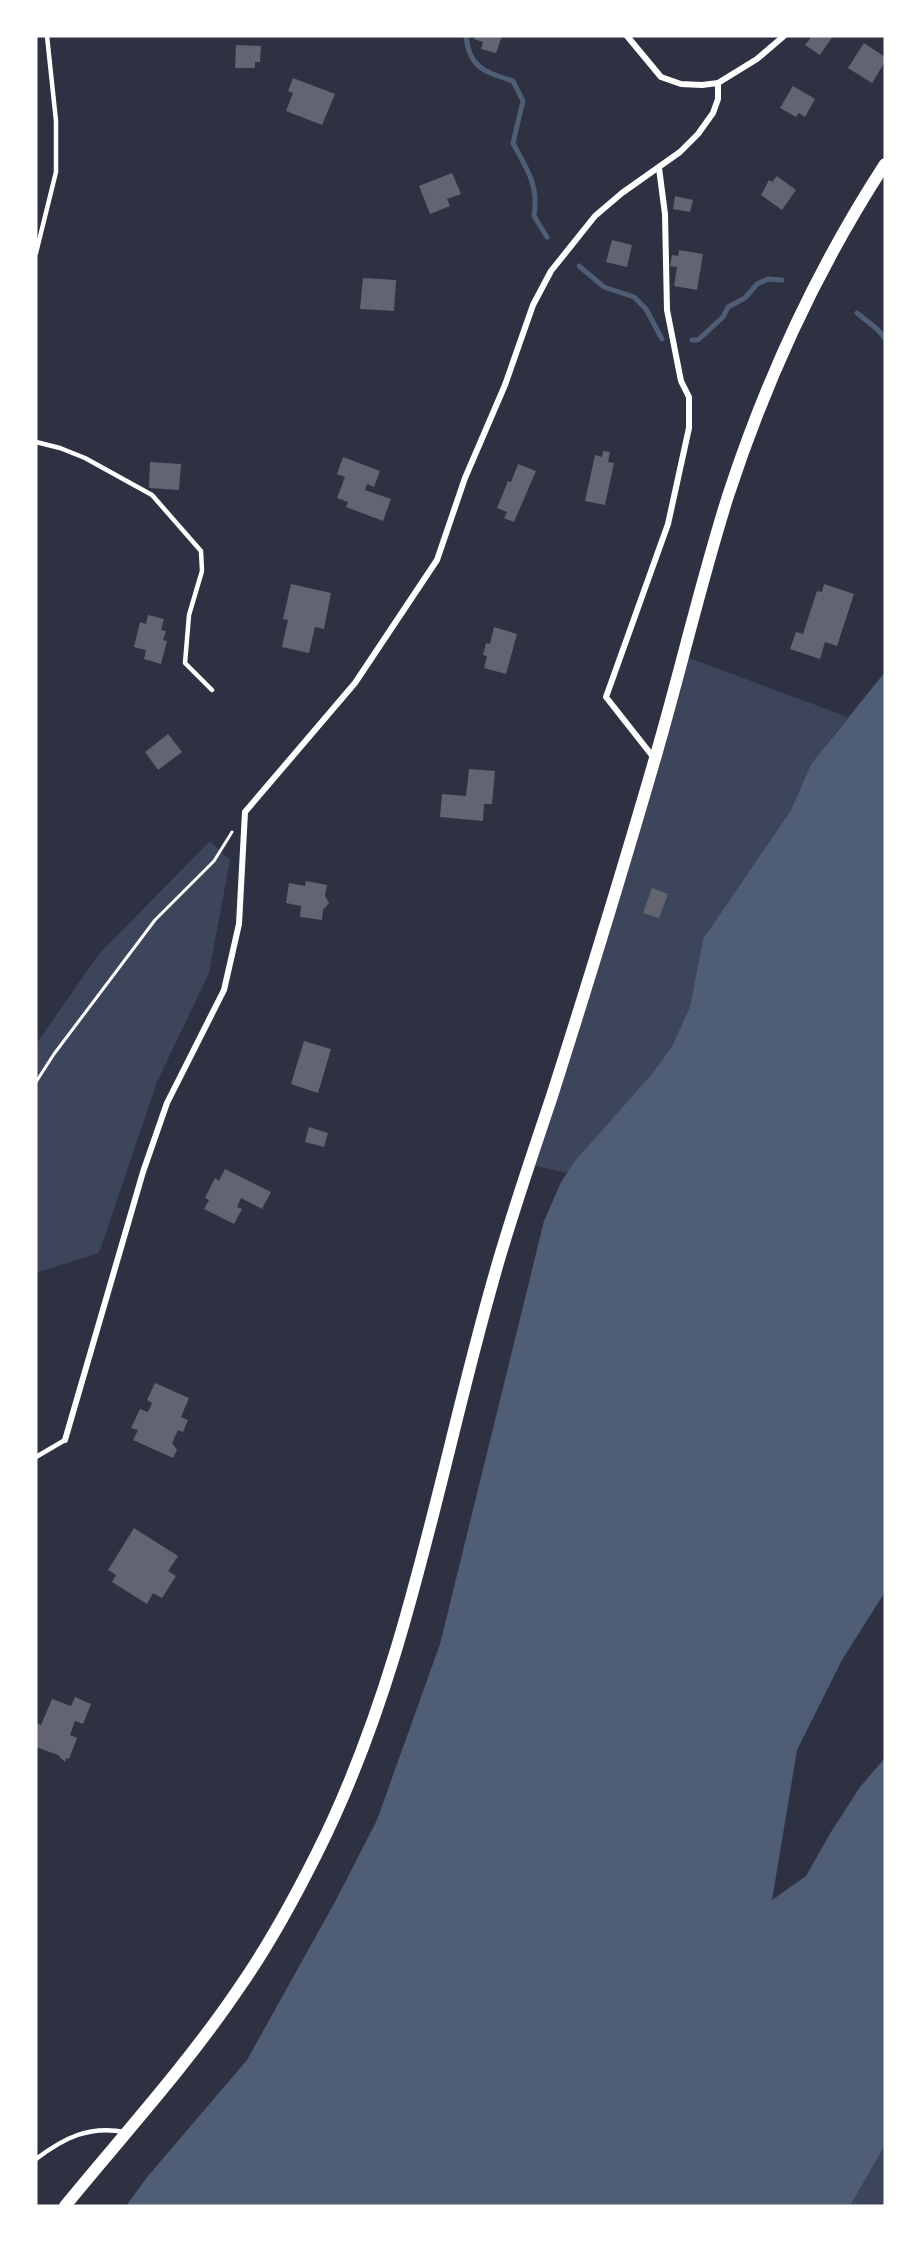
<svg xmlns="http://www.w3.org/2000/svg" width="921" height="2242" font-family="'DM Sans',sans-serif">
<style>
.green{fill:#3c4559}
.water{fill:#4f5d75}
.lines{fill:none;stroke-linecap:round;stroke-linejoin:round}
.stream{stroke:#4f5d75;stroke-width:5}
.building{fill:#626471}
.path{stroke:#fff;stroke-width:3}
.service{stroke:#fff;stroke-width:4.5}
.minor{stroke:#fff;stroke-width:6}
.secondary{stroke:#fff;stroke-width:12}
</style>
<rect width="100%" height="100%" fill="#2d3142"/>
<g class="green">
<path d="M684,656L848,717L811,764L791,810L703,939L690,1007L671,1048L651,1075L567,1173L531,1165Z"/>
<path d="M210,841L230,860L209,973L157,1082L99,1253L36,1273V1044L99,954Z"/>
<path d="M885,2145V2206H850L851,2203Z"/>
</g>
<path class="water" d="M885,672V1592L842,1660L797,1750L772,1900L806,1876L831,1832L860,1787L885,1758V2145L850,2206H126L148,2176L247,2060L336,1900L377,1820L440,1644L544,1221L561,1182L575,1161L651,1075L671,1048L690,1007L703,939L791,810L811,764Z"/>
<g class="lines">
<g class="stream">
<path d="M466,36C469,68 485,72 513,81L523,101L513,143C527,170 539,184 534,216L547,237"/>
<path d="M579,266L604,287L634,297L646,309L662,339"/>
<path d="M857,313L877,329L885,338"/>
<path d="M692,340H698L723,317L728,307L745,298L757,284L768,279L782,280"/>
</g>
</g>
<g class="building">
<path d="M475,36H502L496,53L481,49L483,42L474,39Z"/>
<path d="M812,36H833L820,55L805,45Z"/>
<path d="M864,43L885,57V62L872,83L848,68Z"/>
<path d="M236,45L261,46L260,62H255V68H235Z"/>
<path d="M293,78L335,94L322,125L286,111L293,93L288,91Z"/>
<path d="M793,86L815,99L805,117L799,113L796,117L780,108Z"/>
<path d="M452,173L461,194L447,199L450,206L430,214L419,186Z"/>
<path d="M777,176L796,190L782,210L761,195L769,180L772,182Z"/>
<path d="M675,196L693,200L690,212L673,209Z"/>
<path d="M612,240L632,245L627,267L606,262Z"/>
<path d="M679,250L703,254L697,290L674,286L677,267L670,266L672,255L678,256Z"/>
<path d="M363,278L396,280L394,311L360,309Z"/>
<path d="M603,451L610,452L608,462L614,463L605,505L585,501L595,455L602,457Z"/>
<path d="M343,457L380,471L374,487L367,484L365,490L391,499L383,521L346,507L348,502L337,498L345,477L337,474Z"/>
<path d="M150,462L181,464L179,490L149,488Z"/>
<path d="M518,464L536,471L514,522L504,518L507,512L497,508L508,481L511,482Z"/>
<path d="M291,584L331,593L324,629L315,627L309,653L282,647L288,620L283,619Z"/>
<path d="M824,584L854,594L837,646L825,642L820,659L790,649L796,632L803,634L817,591L822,592Z"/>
<path d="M148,615L164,619L161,630L166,631L163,640L167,641L161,664L144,659L146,650L134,647L140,622L146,624Z"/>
<path d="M494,627L517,634L506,674L484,668L487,656L483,655L486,643L490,644Z"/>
<path d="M168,734L182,752L158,770L145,752Z"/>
<path d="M469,769L495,771L492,804H484L483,821L440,817L442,794L466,796Z"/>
<path d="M306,881L327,885L325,896L329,903L323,910L322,920L300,917L301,906L286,903L289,883L305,886Z"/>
<path d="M652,888L668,894L659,918L643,913Z"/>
<path d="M304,1041L331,1049L318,1093L291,1084Z"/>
<path d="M309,1127L328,1133L324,1147L305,1142Z"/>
<path d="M225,1169L271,1192L262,1209L241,1198L237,1207L242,1209L234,1224L204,1209L209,1200L205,1198L215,1178L219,1181Z"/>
<path d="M155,1383L189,1398L181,1417L188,1420L183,1432L178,1430L172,1443L177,1450L173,1458L133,1440L138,1430L131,1428L140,1409L148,1412L152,1403L147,1400Z"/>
<path d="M134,1528L178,1556L168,1571L176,1576L162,1598L153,1593L147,1604L112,1582L116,1575L108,1570Z"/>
<path d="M75,1697L91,1704L83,1724L75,1721L70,1735L77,1738L69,1759L66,1758L65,1762L58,1755L36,1747V1723L41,1725L52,1699L71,1706Z"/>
</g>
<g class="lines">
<path class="path" d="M36,1082L54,1054L155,920L214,861L232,832"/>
<g class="service">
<path d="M36,253L56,172V121L47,36"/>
<path d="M36,442L60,448L85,458L152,495L201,551L202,571L189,615L185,663L212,690"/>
<path d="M36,1457L65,1440"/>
<path d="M36,2159C64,2138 89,2125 125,2132"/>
</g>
<g class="minor">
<path d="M627,36L661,77L681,84L702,85L718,83L757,59L784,36"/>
<path d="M654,758L606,697L668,524L689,428V397L681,381L667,310L665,214L659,168"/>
<path d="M65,1440L143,1172L167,1103L224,990L239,924L245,812L355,683L437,560L465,478L505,385L533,305L551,271L595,216L622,193L680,152L698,134L713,113L718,99V83"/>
</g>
<path class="secondary" d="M65,2206C124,2134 187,2065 239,1988C269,1945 294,1899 317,1853C408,1672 439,1469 494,1277C511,1216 532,1156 552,1096C588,983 623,869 656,755C681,669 701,581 728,496C766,380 818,267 885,164"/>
</g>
<rect width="921" height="2242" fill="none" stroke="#ffffff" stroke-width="75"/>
</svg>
